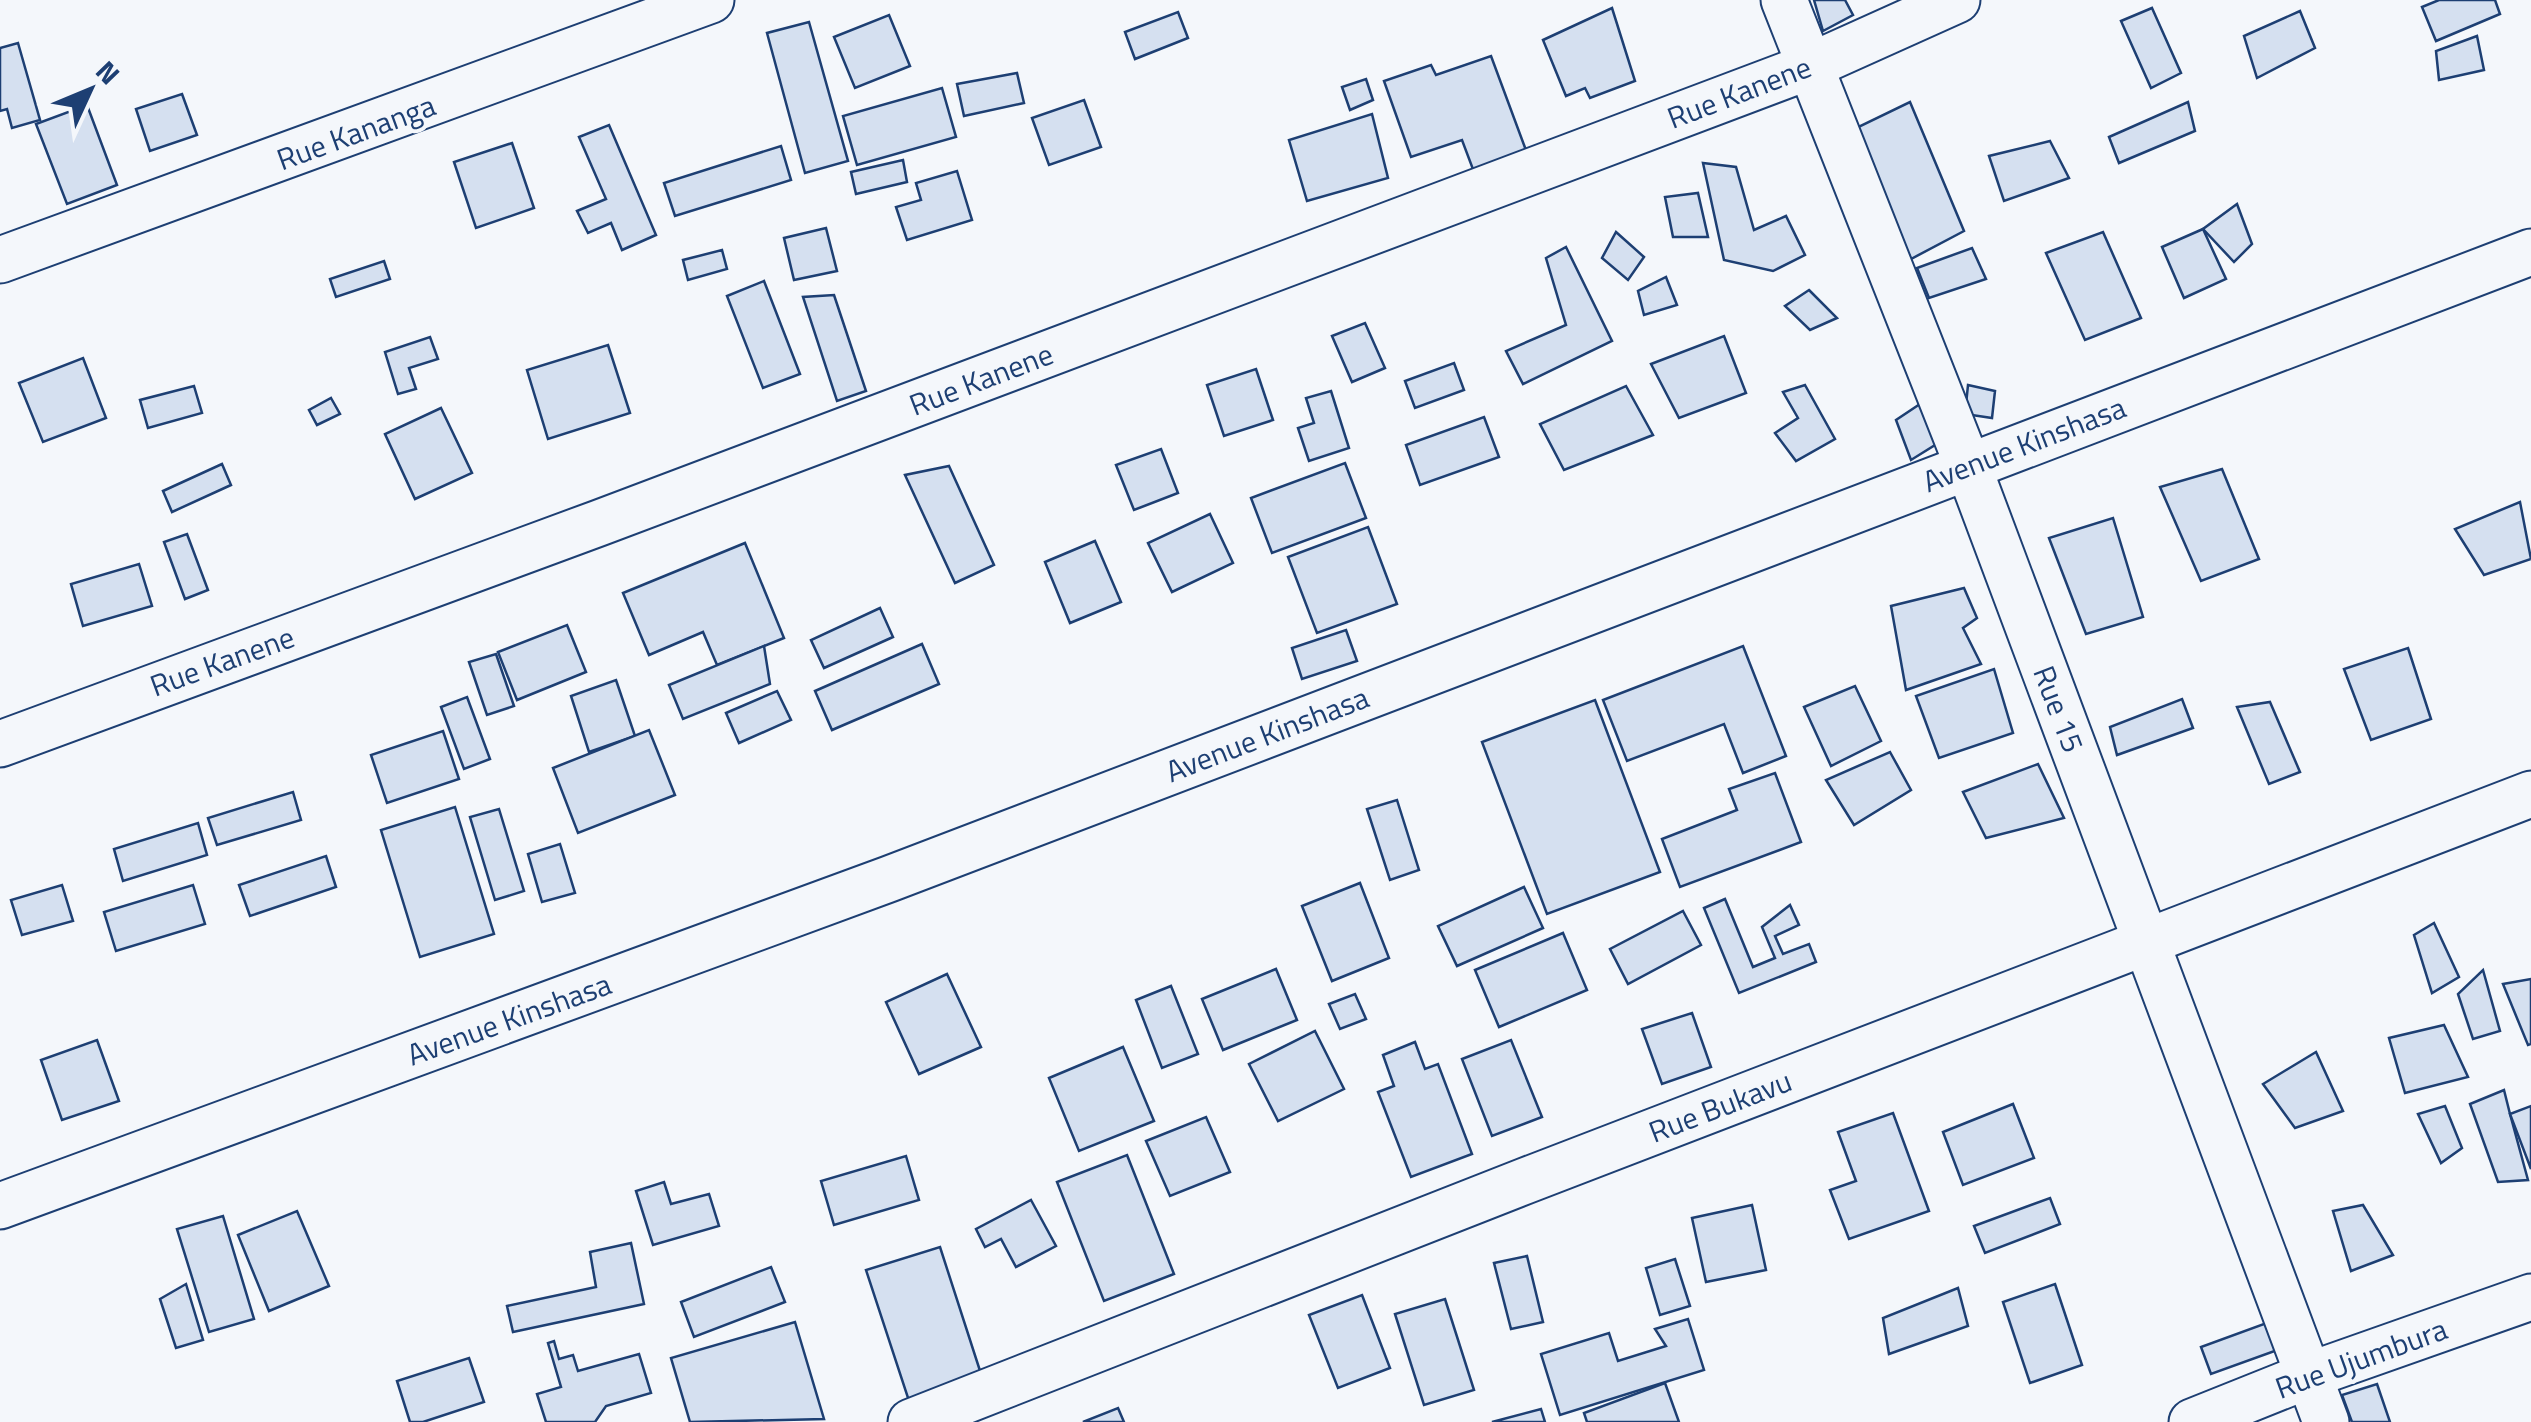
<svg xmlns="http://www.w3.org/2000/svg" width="2531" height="1422" font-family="'Titillium Web',sans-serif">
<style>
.building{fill:#d5e0f0;stroke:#1d3f73;stroke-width:2.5}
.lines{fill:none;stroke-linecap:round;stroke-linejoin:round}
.minor-casing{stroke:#1d3f73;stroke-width:49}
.minor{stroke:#f4f7fb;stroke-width:45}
.labels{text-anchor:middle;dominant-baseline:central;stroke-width:8;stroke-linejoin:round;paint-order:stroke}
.street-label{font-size:30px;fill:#1d3f73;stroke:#f4f7fb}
</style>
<rect width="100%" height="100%" fill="#f4f7fb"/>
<g class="building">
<path d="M1814,0H1845L1853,15L1823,31Z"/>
<path d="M2439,0H2495L2500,14L2436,41L2422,7Z"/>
<path d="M1612,8L1635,81L1590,98L1585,88L1566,96L1543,40Z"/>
<path d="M2152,8L2181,73L2151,88L2121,21Z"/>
<path d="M2300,11L2315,48L2257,78L2244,36Z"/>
<path d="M1178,12L1188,38L1135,59L1125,32Z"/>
<path d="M889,15L910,66L855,88L834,37Z"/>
<path d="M809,22L848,161L805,173L767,33Z"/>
<path d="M2477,36L2484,70L2439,80L2436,51Z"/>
<path d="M18,43L40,120L12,128L7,109L0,111V48Z"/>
<path d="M1491,56L1527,153L1474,172L1462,140L1411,157L1384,81L1431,65L1436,75Z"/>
<path d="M1017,73L1024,103L964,116L957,84Z"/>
<path d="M1366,79L1373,100L1350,110L1342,87Z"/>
<path d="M942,88L956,137L857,165L843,116Z"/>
<path d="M182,94L197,135L150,151L136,109Z"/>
<path d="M1084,100L1101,147L1049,165L1032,118Z"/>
<path d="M1910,102L1964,231L1911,259L1852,130Z"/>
<path d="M2188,102L2195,131L2119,163L2109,137Z"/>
<path d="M87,105L117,185L67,204L36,124Z"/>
<path d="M1372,114L1388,178L1307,201L1289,140Z"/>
<path d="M609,125L656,235L622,250L611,223L588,233L577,211L606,199L579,137Z"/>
<path d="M2050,141L2069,178L2004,201L1989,156Z"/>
<path d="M512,143L534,208L476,228L454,162Z"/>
<path d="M781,146L791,180L675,216L664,183Z"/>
<path d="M903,160L907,182L856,194L851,172Z"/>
<path d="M1703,163L1736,167L1754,230L1786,216L1805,255L1773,271L1724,260Z"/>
<path d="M957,171L972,220L907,240L896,207L921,200L916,183Z"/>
<path d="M1698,193L1708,237H1673L1665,197Z"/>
<path d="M2237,204L2252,244L2234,262L2203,229Z"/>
<path d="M826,228L837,271L794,280L784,238Z"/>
<path d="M2203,229L2226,279L2184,298L2162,247Z"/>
<path d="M1616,232L1644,257L1628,280L1602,258Z"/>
<path d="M2103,232L2141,318L2085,340L2046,253Z"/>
<path d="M1566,247L1612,341L1523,384L1506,351L1566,325L1546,258Z"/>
<path d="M1972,248L1986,279L1929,298L1917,268Z"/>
<path d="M722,250L727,269L688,280L683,260Z"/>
<path d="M384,261L390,279L336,297L330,279Z"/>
<path d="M1666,277L1677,305L1644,315L1638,291Z"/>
<path d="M764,281L800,374L763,388L727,296Z"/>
<path d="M1809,290L1837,318L1810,330L1785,306Z"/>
<path d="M834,295L866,391L837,401L803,297Z"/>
<path d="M1365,323L1385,368L1352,382L1332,336Z"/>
<path d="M1724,336L1746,393L1679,418L1651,364Z"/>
<path d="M430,337L438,359L409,368L416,389L398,394L385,352Z"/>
<path d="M608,345L630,413L548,439L527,370Z"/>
<path d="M83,358L106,418L43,442L19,383Z"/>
<path d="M1454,363L1464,390L1415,408L1405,381Z"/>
<path d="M1256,369L1273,420L1224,436L1207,385Z"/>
<path d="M1805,385L1835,439L1796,461L1775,433L1798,418L1783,392Z"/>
<path d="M1968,385L1995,391L1992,418L1965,414Z"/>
<path d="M194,386L202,413L148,428L140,400Z"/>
<path d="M1626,386L1653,435L1564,470L1540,424Z"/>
<path d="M1331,391L1349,448L1309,461L1298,428L1314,423L1306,398Z"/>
<path d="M331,398L340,414L317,425L309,410Z"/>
<path d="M1920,404L1943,440L1911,460L1896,420Z"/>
<path d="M441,408L472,473L415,499L385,434Z"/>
<path d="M1484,417L1499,457L1420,485L1406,445Z"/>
<path d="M1161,449L1178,493L1134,510L1116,465Z"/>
<path d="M1345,463L1366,518L1272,553L1251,498Z"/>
<path d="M222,464L231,485L172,512L163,491Z"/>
<path d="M949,466L994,565L955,583L905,475Z"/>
<path d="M2222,469L2259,559L2201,581L2160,487Z"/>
<path d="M2520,502L2531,559L2484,575L2455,529Z"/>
<path d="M1210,514L1233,563L1172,592L1148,543Z"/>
<path d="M2113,518L2143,617L2086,634L2049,538Z"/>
<path d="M1368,527L1397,604L1317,633L1288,557Z"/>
<path d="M187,534L208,590L185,599L164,542Z"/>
<path d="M1095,541L1121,602L1070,623L1045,562Z"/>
<path d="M745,543L784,638L717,665L703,632L649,655L623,593Z"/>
<path d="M139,564L152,606L83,626L71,584Z"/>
<path d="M1964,588L1977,618L1963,628L1981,664L1906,690L1891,606Z"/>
<path d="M880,608L893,637L824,668L811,640Z"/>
<path d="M567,625L586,672L517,700L498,652Z"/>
<path d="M1346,630L1357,661L1302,679L1292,648Z"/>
<path d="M922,644L939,684L832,730L815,691Z"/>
<path d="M764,646L770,684L683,719L669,685Z"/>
<path d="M1743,646L1786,756L1743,773L1724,724L1627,761L1603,700Z"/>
<path d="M2408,648L2431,719L2371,740L2344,669Z"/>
<path d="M496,654L514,706L487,715L469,662Z"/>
<path d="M1994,669L2013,733L1939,758L1916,696Z"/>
<path d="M616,680L635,736L589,752L571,696Z"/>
<path d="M1855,686L1881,741L1831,766L1804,707Z"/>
<path d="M777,691L791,720L739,743L726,713Z"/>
<path d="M467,697L490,759L464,769L441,707Z"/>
<path d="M2182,699L2193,728L2117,755L2110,727Z"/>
<path d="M1595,700L1660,872L1547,914L1482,742Z"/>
<path d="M2270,702L2300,772L2269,784L2237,707Z"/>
<path d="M649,730L675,795L578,833L553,768Z"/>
<path d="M443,731L459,779L387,803L371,755Z"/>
<path d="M1890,752L1911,790L1854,825L1826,780Z"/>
<path d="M2038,764L2064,818L1986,838L1963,792Z"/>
<path d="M1775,773L1801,842L1680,887L1662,839L1737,810L1729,789Z"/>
<path d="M293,792L301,820L217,845L208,818Z"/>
<path d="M1397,800L1419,870L1390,880L1367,809Z"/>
<path d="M455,807L494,934L420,957L381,830Z"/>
<path d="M499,809L524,891L495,900L470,817Z"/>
<path d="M198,823L207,855L123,881L114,849Z"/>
<path d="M560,844L575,893L542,902L528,854Z"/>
<path d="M326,856L336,887L250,916L239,885Z"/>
<path d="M1360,883L1389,958L1332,981L1302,906Z"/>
<path d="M62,885L73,921L22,935L11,900Z"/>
<path d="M193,885L205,924L116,951L104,912Z"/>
<path d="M1524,887L1543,928L1457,966L1438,926Z"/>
<path d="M1725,899L1753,967L1775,958L1762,927L1790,905L1799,925L1775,936L1783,954L1809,944L1816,962L1739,993L1704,908Z"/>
<path d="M1683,911L1701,945L1628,984L1610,949Z"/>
<path d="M2434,923L2459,977L2432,993L2414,935Z"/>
<path d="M1563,933L1587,990L1499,1027L1475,970Z"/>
<path d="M1276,969L1297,1020L1223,1050L1202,999Z"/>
<path d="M2483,970L2500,1031L2473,1039L2458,994Z"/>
<path d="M947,974L981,1047L919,1074L886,1002Z"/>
<path d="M2531,979V1044L2528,1045L2503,984Z"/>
<path d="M1171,986L1198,1054L1162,1068L1136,1000Z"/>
<path d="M1355,994L1366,1019L1340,1029L1329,1004Z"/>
<path d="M1692,1013L1711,1067L1662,1084L1642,1029Z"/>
<path d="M2444,1025L2468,1077L2405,1093L2389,1038Z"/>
<path d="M1315,1031L1344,1089L1278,1121L1249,1064Z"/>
<path d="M97,1040L119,1101L62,1120L41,1060Z"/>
<path d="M1511,1040L1542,1117L1492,1136L1462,1059Z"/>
<path d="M1415,1042L1425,1069L1438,1064L1472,1154L1411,1177L1378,1092L1394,1086L1383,1055Z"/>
<path d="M1123,1047L1154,1121L1079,1151L1049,1078Z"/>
<path d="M2316,1052L2343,1111L2295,1128L2263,1084Z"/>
<path d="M2504,1090L2510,1114L2528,1180L2498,1182L2470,1104Z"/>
<path d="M2013,1104L2034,1158L1963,1185L1943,1132Z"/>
<path d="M2445,1106L2462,1148L2441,1163L2418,1114Z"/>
<path d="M2531,1106V1169L2510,1114Z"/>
<path d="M1893,1113L1929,1211L1849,1239L1830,1190L1856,1181L1838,1132Z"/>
<path d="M1206,1117L1230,1172L1170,1196L1146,1141Z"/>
<path d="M1127,1155L1174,1274L1104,1301L1057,1182Z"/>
<path d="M906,1156L919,1200L834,1225L821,1181Z"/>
<path d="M664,1182L671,1204L709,1194L719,1226L653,1245L636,1191Z"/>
<path d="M2050,1198L2060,1224L1985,1253L1974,1226Z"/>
<path d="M1031,1200L1056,1246L1016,1267L1001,1239L985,1247L976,1229Z"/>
<path d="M1752,1205L1766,1270L1706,1282L1692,1218Z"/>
<path d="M2363,1205L2393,1255L2351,1271L2333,1211Z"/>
<path d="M297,1211L329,1286L269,1311L238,1235Z"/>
<path d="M223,1216L254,1319L209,1332L177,1229Z"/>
<path d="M631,1243L644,1304L513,1332L507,1306L596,1287L590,1252Z"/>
<path d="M940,1247L982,1377L909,1401L866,1270Z"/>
<path d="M1527,1256L1543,1322L1511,1329L1494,1263Z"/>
<path d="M1675,1259L1690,1306L1660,1315L1646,1268Z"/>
<path d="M771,1267L785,1302L694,1337L681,1302Z"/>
<path d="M186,1284L203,1340L176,1348L160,1299Z"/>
<path d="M2055,1284L2082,1365L2030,1383L2003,1302Z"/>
<path d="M1958,1288L1968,1326L1889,1354L1883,1318Z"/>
<path d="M1362,1295L1390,1368L1338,1388L1309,1315Z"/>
<path d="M1445,1299L1474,1390L1424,1405L1395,1314Z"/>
<path d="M1688,1319L1704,1370L1560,1415L1541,1354L1609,1333L1618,1361L1666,1346L1655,1329Z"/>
<path d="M2272,1321L2283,1348L2211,1374L2201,1347Z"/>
<path d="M795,1322L824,1419L690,1422L671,1358Z"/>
<path d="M554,1341L559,1359L573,1355L578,1371L639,1354L651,1393L606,1406L595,1422H546L537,1394L561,1387L548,1343Z"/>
<path d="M469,1358L484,1402L423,1422H410L397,1381Z"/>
<path d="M1665,1383L1679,1422H1587L1584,1413Z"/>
<path d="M2377,1384L2390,1422H2352L2342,1395Z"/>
<path d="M1118,1408L1124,1422H1083Z"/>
<path d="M1541,1409L1545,1422H1492Z"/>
</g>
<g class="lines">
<defs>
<g id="minor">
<path d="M1784,0L1968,466L2326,1422"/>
<path d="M0,260L711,0"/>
<path d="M0,744L599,523L1808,67L1957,0"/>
<path d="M0,1206L889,879L2531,252"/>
<path d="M911,1422L1525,1181L2531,794"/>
<path d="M2192,1422L2307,1376L2531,1297"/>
</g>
</defs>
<use href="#minor" class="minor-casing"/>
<use href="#minor" class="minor"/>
</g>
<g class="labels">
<g class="street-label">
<text transform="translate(1739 92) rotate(-21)">Rue Kanene</text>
<text transform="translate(356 132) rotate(-20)">Rue Kananga</text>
<text transform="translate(981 379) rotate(-21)">Rue Kanene</text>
<text transform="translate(2024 444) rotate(-21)">Avenue Kinshasa</text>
<text transform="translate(222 661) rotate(-20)">Rue Kanene</text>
<text transform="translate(2059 709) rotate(69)">Rue 15</text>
<text transform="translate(1267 734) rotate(-21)">Avenue Kinshasa</text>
<text transform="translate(509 1019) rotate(-20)">Avenue Kinshasa</text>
<text transform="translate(1720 1106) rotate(-21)">Rue Bukavu</text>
<text transform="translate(2361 1358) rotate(-20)">Rue Ujumbura</text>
</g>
</g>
<g transform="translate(90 90) rotate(46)" stroke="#f4f7fb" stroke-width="8" paint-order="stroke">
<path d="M0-8L18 38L0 25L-18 38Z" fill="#1d3f73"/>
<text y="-15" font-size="28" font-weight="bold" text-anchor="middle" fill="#1d3f73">N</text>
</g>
</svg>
